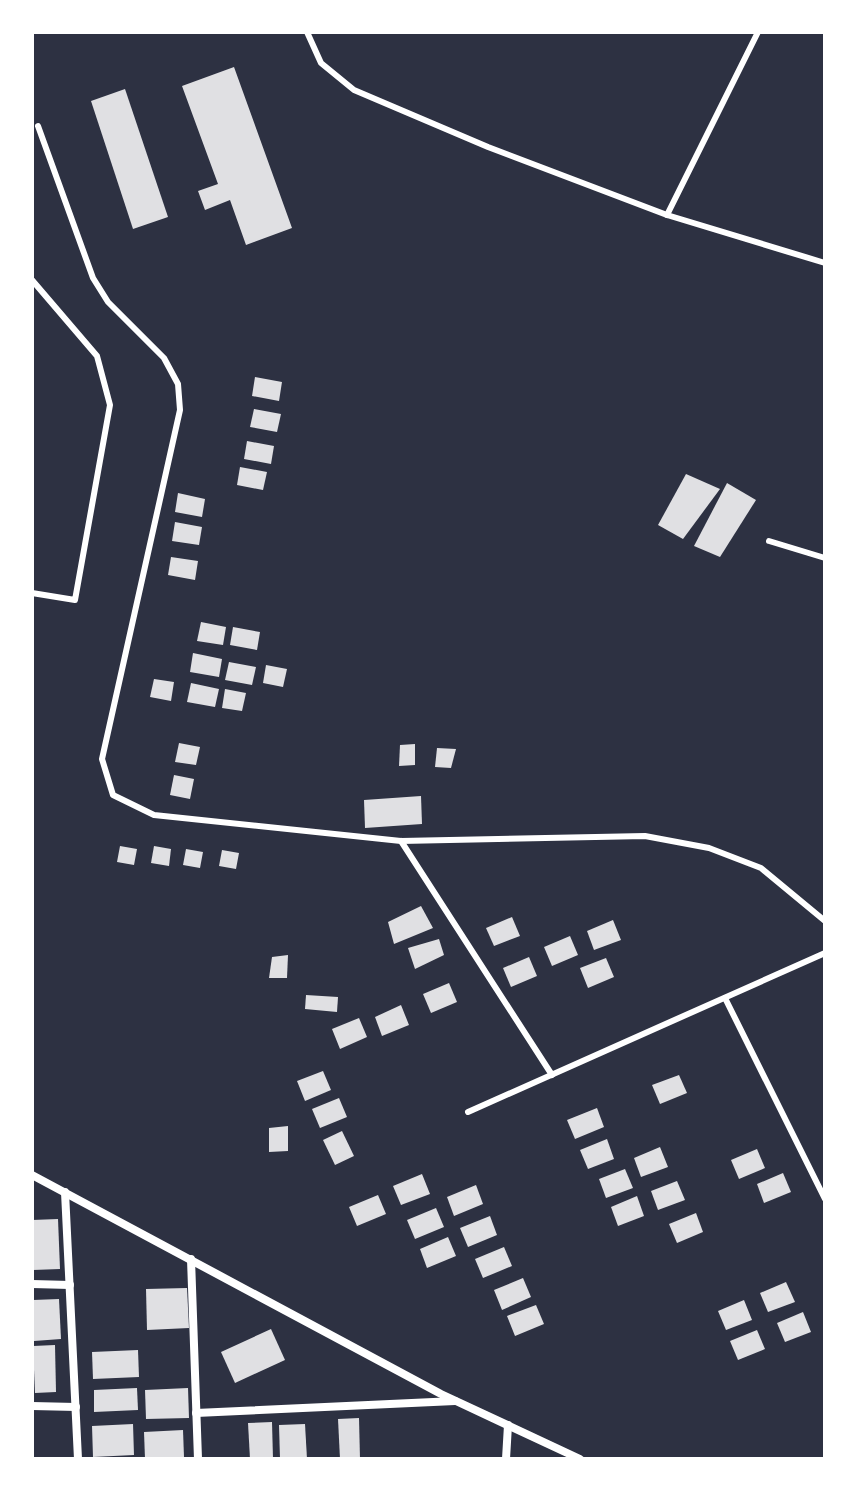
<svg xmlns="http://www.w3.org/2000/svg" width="857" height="1491" font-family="'Titillium Web',sans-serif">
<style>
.building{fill:#e0e0e3}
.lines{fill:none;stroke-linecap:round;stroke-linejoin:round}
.service{stroke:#fff;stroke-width:6}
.minor{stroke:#fff;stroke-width:8}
</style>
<rect width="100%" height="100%" fill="#2d3142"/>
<g class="building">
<path d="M234,67L292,228L246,245L230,200L205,210L198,191L218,184L182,86Z"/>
<path d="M125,89L168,217L133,229L91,101Z"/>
<path d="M255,377L282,382L279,401L252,396Z"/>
<path d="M254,409L281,414L277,432L250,427Z"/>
<path d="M247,441L274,446L271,464L244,459Z"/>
<path d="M240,467L267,472L263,490L237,485Z"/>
<path d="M686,474L720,489L683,539L658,525Z"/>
<path d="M727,483L756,500L720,557L694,546Z"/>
<path d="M178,493L205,499L202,517L175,512Z"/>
<path d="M175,522L202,527L199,545L172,541Z"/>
<path d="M171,557L198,561L195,580L168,575Z"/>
<path d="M201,622L226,627L223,645L197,641Z"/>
<path d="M233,627L260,632L257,650L230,645Z"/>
<path d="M193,653L222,659L219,677L190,672Z"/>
<path d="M229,662L256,667L252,685L225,680Z"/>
<path d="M266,665L287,669L283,687L263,683Z"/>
<path d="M154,679L174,682L171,701L150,697Z"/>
<path d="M191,683L219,689L215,707L187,702Z"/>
<path d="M225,689L246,693L242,711L222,708Z"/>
<path d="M179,743L200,747L196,765L175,762Z"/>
<path d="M415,744V765L399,766L400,745Z"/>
<path d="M437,748L456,749L451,768L435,767Z"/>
<path d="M174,775L194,779L190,799L170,795Z"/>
<path d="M421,796L422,824L365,828L364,800Z"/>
<path d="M120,846L137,849L134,865L117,862Z"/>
<path d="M154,846L171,849L169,866L151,863Z"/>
<path d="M186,849L203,852L200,868L183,865Z"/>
<path d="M222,850L239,853L236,869L219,866Z"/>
<path d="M421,906L433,928L394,944L388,922Z"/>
<path d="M512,917L520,936L494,946L486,928Z"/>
<path d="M613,920L621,940L594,950L587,931Z"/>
<path d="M570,936L578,955L552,966L544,947Z"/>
<path d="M439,939L444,955L415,969L408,948Z"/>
<path d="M288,955L287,978H269L272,957Z"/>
<path d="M529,957L537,976L511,987L503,968Z"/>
<path d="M606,958L614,977L588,988L580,968Z"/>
<path d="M449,983L457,1002L431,1013L423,994Z"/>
<path d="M306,995L338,997L337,1012L305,1009Z"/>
<path d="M401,1005L409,1025L382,1036L375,1017Z"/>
<path d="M359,1018L367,1037L340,1049L332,1029Z"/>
<path d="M323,1071L331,1090L305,1101L297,1081Z"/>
<path d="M679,1075L687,1093L660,1104L652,1085Z"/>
<path d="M339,1098L347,1117L320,1128L312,1109Z"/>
<path d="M597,1108L604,1127L575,1139L567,1120Z"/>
<path d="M288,1126V1151L269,1152V1128Z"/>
<path d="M342,1131L354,1156L335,1165L323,1140Z"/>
<path d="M607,1139L614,1159L588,1169L580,1150Z"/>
<path d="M660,1147L668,1167L641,1177L634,1158Z"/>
<path d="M757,1149L765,1168L739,1179L731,1160Z"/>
<path d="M625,1169L633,1188L606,1198L599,1179Z"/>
<path d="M783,1173L791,1192L764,1203L757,1184Z"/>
<path d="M422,1174L430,1194L401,1205L393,1186Z"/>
<path d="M677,1181L685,1200L658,1210L651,1191Z"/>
<path d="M476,1185L483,1204L454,1216L447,1197Z"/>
<path d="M378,1195L386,1214L357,1226L349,1207Z"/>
<path d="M637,1196L644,1216L618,1226L611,1207Z"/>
<path d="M436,1208L444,1227L415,1239L407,1220Z"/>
<path d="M696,1213L703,1232L677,1243L669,1224Z"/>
<path d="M490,1216L497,1235L468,1247L460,1228Z"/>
<path d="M58,1219L60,1269L33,1270L32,1220Z"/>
<path d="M448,1237L456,1256L427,1268L420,1249Z"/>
<path d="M504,1247L512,1266L483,1278L475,1259Z"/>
<path d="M523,1278L531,1297L502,1310L494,1290Z"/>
<path d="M786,1282L795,1302L768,1312L760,1293Z"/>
<path d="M187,1288L189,1328L147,1330L146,1289Z"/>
<path d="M59,1299L61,1339L34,1341L33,1300Z"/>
<path d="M744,1300L752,1320L726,1330L718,1311Z"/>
<path d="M536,1305L544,1324L515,1336L507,1316Z"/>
<path d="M803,1312L811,1332L785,1342L777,1323Z"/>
<path d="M271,1329L285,1360L235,1383L221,1352Z"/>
<path d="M757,1330L765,1349L738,1360L730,1341Z"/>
<path d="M55,1345L56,1392L35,1393L33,1346Z"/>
<path d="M138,1350L139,1377L93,1379L92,1352Z"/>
<path d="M137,1388L138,1410L94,1412V1390Z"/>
<path d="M188,1388L189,1418L146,1419L145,1390Z"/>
<path d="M359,1418L360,1459H340L338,1419Z"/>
<path d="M272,1422L273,1459H250L248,1423Z"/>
<path d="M133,1424L134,1455L93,1457L92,1426Z"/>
<path d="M305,1424L307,1459H280L279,1425Z"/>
<path d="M183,1430L184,1457L145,1459L144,1432Z"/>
</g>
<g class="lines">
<g class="service">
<path d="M307,32L321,63L354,90L488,147L667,215L825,263"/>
<path d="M38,126L93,278L108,302L164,358L178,384L180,410L102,759L113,795L154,815L401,841L645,836L709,848L761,868L825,921"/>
<path d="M667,215L758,32"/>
<path d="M32,280L97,356L110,405L75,600L32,593"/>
<path d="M769,541L825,558"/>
<path d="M401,841L552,1075"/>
<path d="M725,998L825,1199"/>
<path d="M468,1112L825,953"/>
</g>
<g class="minor">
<path d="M32,1175L441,1394L580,1459"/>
<path d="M65,1192L78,1459"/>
<path d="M191,1259L198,1459"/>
<path d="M32,1284L70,1285"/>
<path d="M32,1406L76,1407"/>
<path d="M196,1413L455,1401"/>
<path d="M506,1459L508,1425"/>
</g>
</g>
<rect width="857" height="1491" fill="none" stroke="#ffffff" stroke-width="68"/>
</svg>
